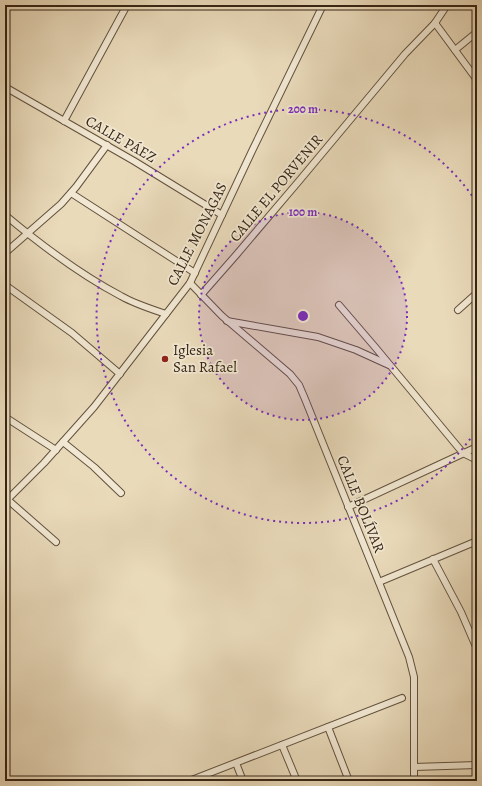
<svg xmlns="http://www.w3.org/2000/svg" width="482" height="786" font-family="Alegreya,serif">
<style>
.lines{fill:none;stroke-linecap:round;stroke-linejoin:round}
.minor-casing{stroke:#62523e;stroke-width:8}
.minor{stroke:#f1e7d2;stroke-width:6}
.ring{fill:none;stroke:#7b2cbf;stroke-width:2;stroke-dasharray:2 4}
.poi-dot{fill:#8f2418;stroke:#f1e7d2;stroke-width:1.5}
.labels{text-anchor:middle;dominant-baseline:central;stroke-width:3.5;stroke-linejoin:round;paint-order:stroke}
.street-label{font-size:15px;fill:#352514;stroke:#f1e7d2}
.poi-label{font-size:15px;fill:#352514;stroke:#f1e7d2;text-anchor:start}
.centre{fill:#7b2cbf;stroke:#f1e7d2;stroke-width:2}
.ring-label{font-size:12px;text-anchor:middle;font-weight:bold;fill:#7b2cbf;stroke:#f1e7d2;stroke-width:3.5;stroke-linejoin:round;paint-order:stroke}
</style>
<rect width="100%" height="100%" fill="#e9daba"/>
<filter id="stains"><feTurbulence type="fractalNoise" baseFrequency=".005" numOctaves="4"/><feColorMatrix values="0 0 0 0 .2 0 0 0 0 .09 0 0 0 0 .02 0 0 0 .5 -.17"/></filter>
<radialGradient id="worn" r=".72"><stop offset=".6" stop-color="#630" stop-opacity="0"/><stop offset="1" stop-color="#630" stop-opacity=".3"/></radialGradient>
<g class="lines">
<defs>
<g id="minor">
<path d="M435,23L477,80"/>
<path d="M455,50L477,32"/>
<path d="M5,87L134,161L222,215"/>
<path d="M64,121L127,5"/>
<path d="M71,193L195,273"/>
<path d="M5,215C41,245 79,274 121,296C135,304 151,309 166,314"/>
<path d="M5,253L61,204L76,187L107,145"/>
<path d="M190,283L222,316L290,374L299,385L305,399L409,657L414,677V781"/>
<path d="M5,285L72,333L120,374"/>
<path d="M201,295L237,254L299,181L405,54L435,23L447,5"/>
<path d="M339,305L375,347L463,453L477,460"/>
<path d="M458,310L477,293"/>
<path d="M227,321L318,337L356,350L389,365"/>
<path d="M5,417L56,450"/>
<path d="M63,442L94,467L121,493"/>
<path d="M8,500L56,542"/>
<path d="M5,502L44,463L94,407L190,283L252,151L323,5"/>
<path d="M348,507L477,447"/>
<path d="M433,559L461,612L477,649"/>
<path d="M379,582L477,541"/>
<path d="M328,727L349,781"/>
<path d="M282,745L297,781"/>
<path d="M236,763L243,781"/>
<path d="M414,767L477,765"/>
<path d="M189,781L402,698"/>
</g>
</defs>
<use href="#minor" class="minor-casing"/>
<use href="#minor" class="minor"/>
</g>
<circle cx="303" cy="316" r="104" fill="#7b2cbf" fill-opacity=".12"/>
<g class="ring">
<circle cx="303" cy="316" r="104"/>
<path d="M477 429A207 207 0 1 1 477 203"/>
</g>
<circle class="poi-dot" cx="165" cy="359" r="4"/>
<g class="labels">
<g class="street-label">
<text transform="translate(121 139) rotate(30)">CALLE PÁEZ</text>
<text transform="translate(276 188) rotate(-50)">CALLE EL PORVENIR</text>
<text transform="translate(197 234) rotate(-63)">CALLE MONAGAS</text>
<text transform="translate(361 504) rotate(68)">CALLE BOLÍVAR</text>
</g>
<g class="poi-label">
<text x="173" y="350">Iglesia<tspan x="173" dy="17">San Rafael</tspan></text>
</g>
</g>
<circle cx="303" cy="316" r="6" class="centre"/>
<g class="ring-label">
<text x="303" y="113">200 m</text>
<text x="303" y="216">100 m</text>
</g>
<rect width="482" height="786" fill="none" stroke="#e9daba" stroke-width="20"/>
<rect x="6" y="6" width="470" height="774" fill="none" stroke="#352514" stroke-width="2"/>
<rect x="10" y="10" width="462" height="766" fill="none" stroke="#352514"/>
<rect width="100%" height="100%" filter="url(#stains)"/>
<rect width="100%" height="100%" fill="url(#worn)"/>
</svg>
